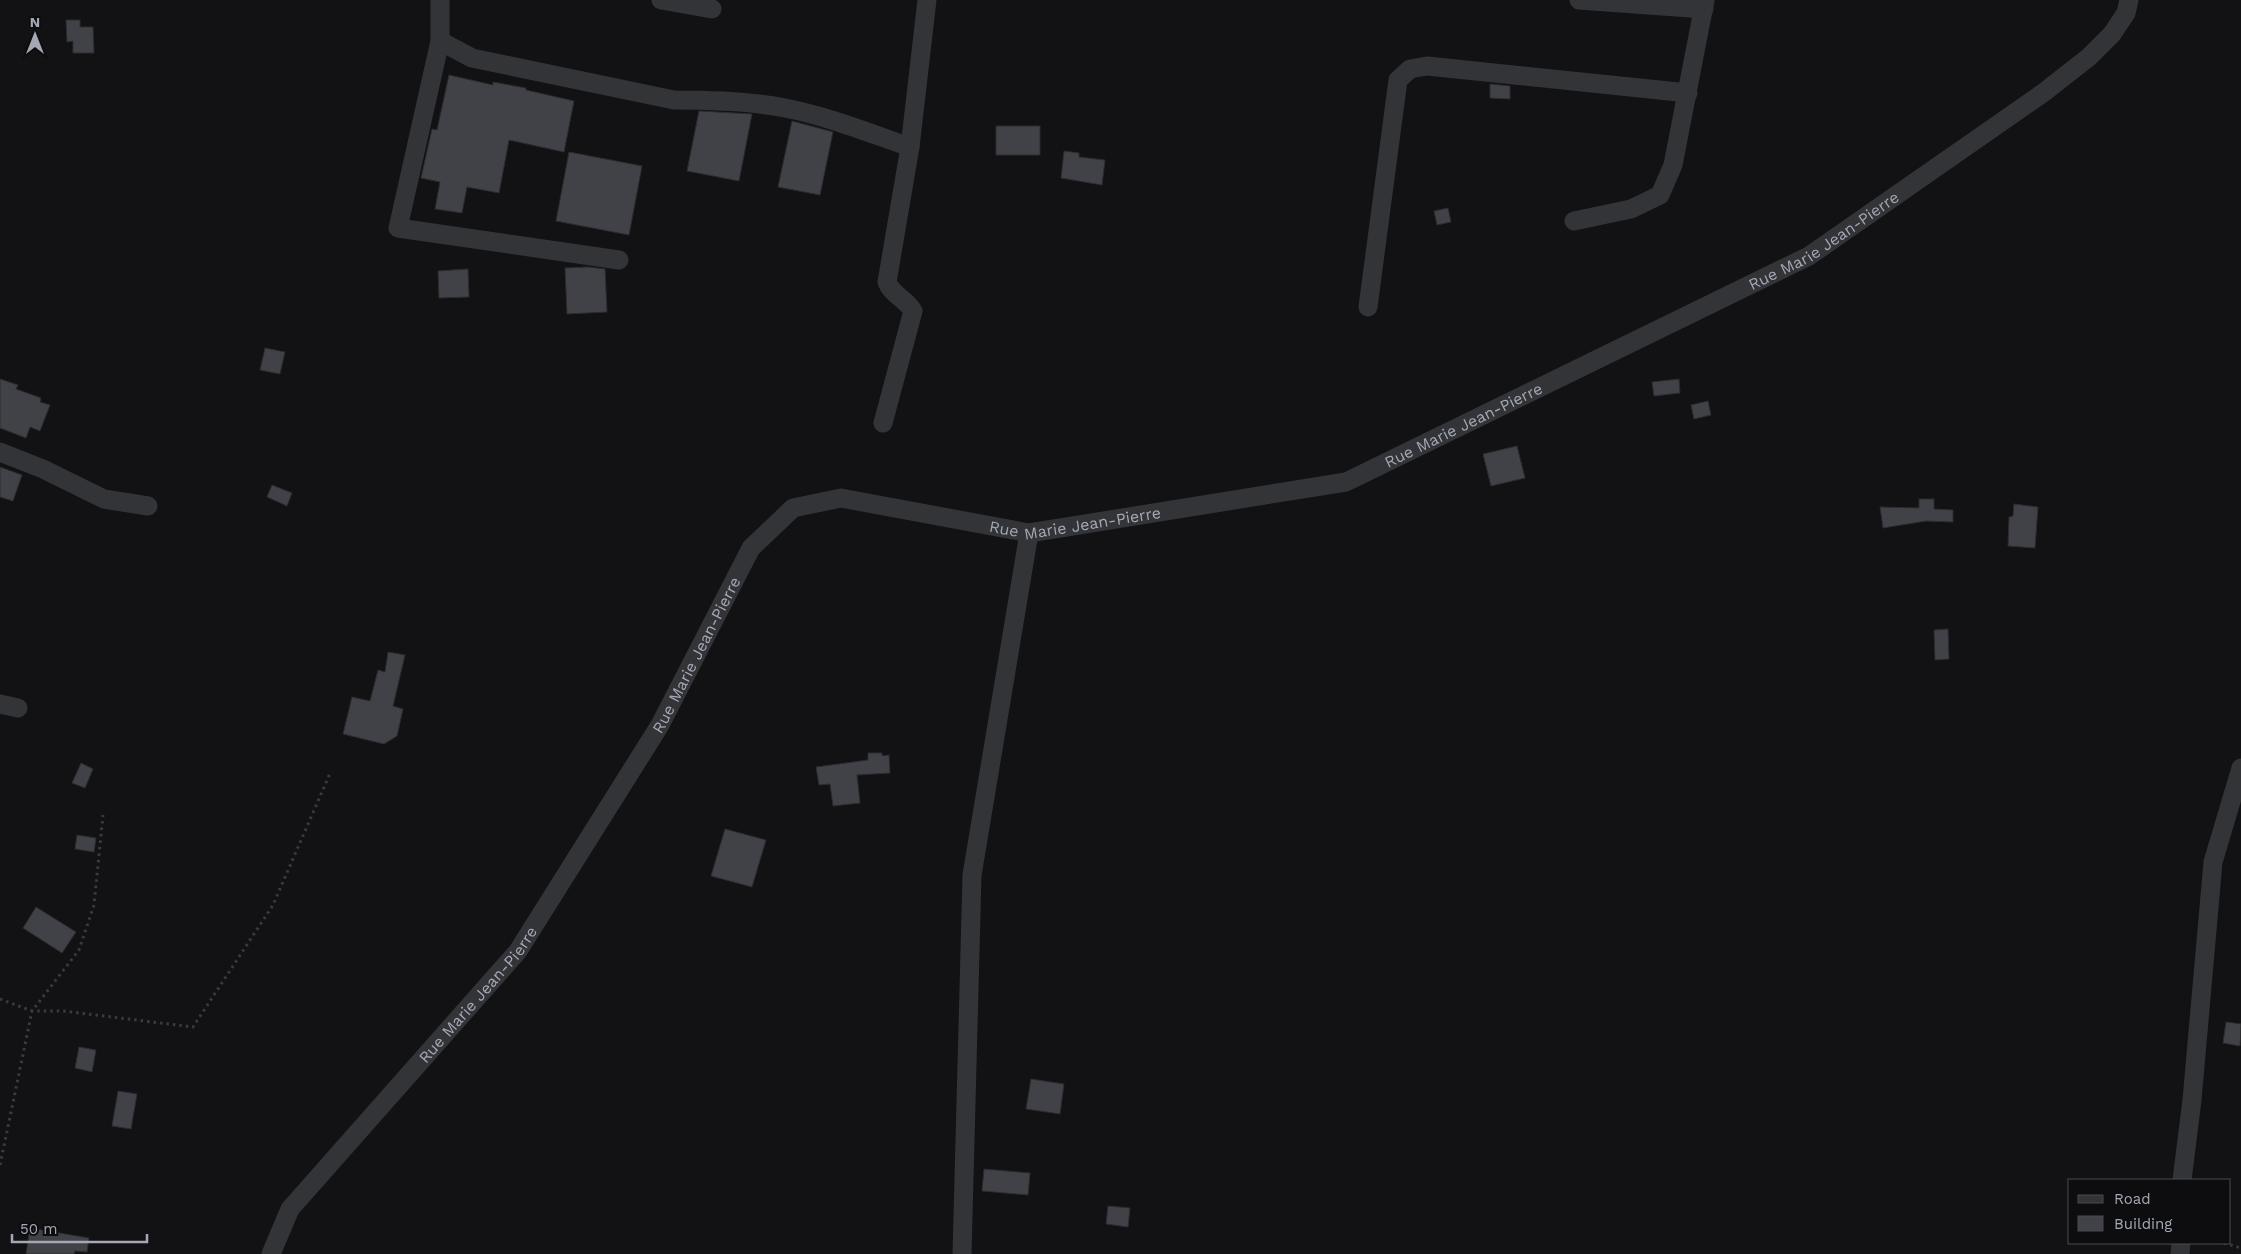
<svg xmlns="http://www.w3.org/2000/svg" width="2241" height="1254" font-family="'Work Sans',sans-serif">
<style>
.building{fill:#414247;stroke:#2c2c30}
.lines{fill:none;stroke-linecap:round;stroke-linejoin:round}
.path{stroke:#393b3f;stroke-width:3;stroke-dasharray:2.5 4;stroke-linecap:butt}
.minor{stroke:#333438;stroke-width:19}
.labels{text-anchor:middle;dominant-baseline:central;stroke-width:4.5;stroke-linejoin:round;paint-order:stroke}
.street-label{font-size:16px;fill:#a4a8b4;stroke:#0d0d0f}
</style>
<rect width="100%" height="100%" fill="#121214"/>
<g class="building">
<path d="M66,20H80V27H93L94,53H73V41L67,42Z"/>
<path d="M449,75L493,85V82L526,88V90L574,101L564,152L509,140L499,193L467,187L462,213L435,209L440,182L421,178L432,129L437,130Z"/>
<path d="M1490,84L1510,86V99L1490,98Z"/>
<path d="M699,111L752,114L739,181L687,171Z"/>
<path d="M792,121L833,132L820,195L778,187Z"/>
<rect x="996" y="126" width="44" height="29"/>
<path d="M1064,151L1079,153V157L1105,160L1102,185L1061,178Z"/>
<path d="M569,152L642,166L629,235L556,221Z"/>
<path d="M1448,208L1451,222L1437,225L1434,211Z"/>
<path d="M588,267L605,269L607,312L567,314L565,268Z"/>
<path d="M468,269L469,297L439,298L438,271Z"/>
<path d="M265,348L285,352L280,374L260,370Z"/>
<path d="M0,379L18,385L16,389L41,398L40,402L50,405L40,431L30,427L26,438L0,428Z"/>
<path d="M1679,379L1680,393L1654,396L1652,382Z"/>
<path d="M1708,401L1711,415L1694,419L1691,405Z"/>
<path d="M1517,446L1525,478L1491,486L1483,454Z"/>
<path d="M0,467L22,475L13,501L0,497Z"/>
<path d="M272,485L292,493L287,506L267,497Z"/>
<path d="M1919,499H1934V509L1953,510V522L1926,521L1883,528L1880,507L1919,508Z"/>
<path d="M2014,504L2038,507L2035,548L2008,546L2009,517L2013,516Z"/>
<path d="M1948,629L1949,659L1935,660L1934,630Z"/>
<path d="M388,652L405,655L393,706L403,709L397,736L384,744L343,734L352,697L370,701L378,670L385,672Z"/>
<path d="M868,753H882V756L889,755L890,773L857,775L860,803L833,806L830,784L819,785L816,767L868,760Z"/>
<path d="M81,763L93,769L85,788L72,783Z"/>
<path d="M725,829L766,840L752,887L711,876Z"/>
<path d="M77,835L96,838L94,852L75,849Z"/>
<path d="M36,907L76,932L62,953L23,928Z"/>
<path d="M2226,1022L2241,1024L2240,1046L2223,1043Z"/>
<path d="M79,1047L96,1050L92,1072L75,1068Z"/>
<path d="M1031,1079L1064,1084L1060,1114L1026,1109Z"/>
<path d="M118,1091L137,1094L131,1129L112,1126Z"/>
<path d="M984,1169L1030,1173L1028,1195L982,1191Z"/>
<path d="M1108,1206L1130,1208L1128,1227L1106,1224Z"/>
<path d="M30,1228L89,1238L87,1252L75,1251L74,1254H26Z"/>
</g>
<g class="lines">
<g class="path">
<path d="M0,999L32,1011L79,950L94,905L103,815"/>
<path d="M0,1165L32,1011H63L193,1027L273,905L331,771"/>
<path d="M2224,1243L2241,1248"/>
</g>
<g class="minor">
<path d="M440,0V41L398,228L619,260"/>
<path d="M661,0L712,9"/>
<path d="M1579,0L1704,9"/>
<path d="M440,41L472,58L674,100C709,100 751,101 785,108C827,116 869,133 910,147"/>
<path d="M1574,221L1631,209L1660,195L1673,165L1705,0"/>
<path d="M1368,307L1398,80L1410,69L1427,66L1688,93"/>
<path d="M883,423L913,311C906,299 892,295 887,282L910,147L927,0"/>
<path d="M0,452L43,469L104,499L148,506"/>
<path d="M0,704L18,708"/>
<path d="M2182,1180L2192,1100L2213,862L2241,768"/>
<path id="s1" d="M271,1254L290,1209L518,951L660,725L751,548L793,508L841,498L1029,533L1346,482L1809,256L2043,93L2089,57L2112,34L2126,13L2129,0"/>
<path d="M962,1254L972,875L1029,533"/>
<path d="M2180,1254L2181,1243"/>
</g>
</g>
<g class="labels">
<g class="street-label">
<text stroke="none"><textPath href="#s1" startOffset="2014">Rue Marie Jean-Pierre</textPath></text>
<text stroke="none"><textPath href="#s1" startOffset="1609">Rue Marie Jean-Pierre</textPath></text>
<text stroke="none"><textPath href="#s1" startOffset="1204">Rue Marie Jean-Pierre</textPath></text>
<text stroke="none"><textPath href="#s1" startOffset="739">Rue Marie Jean-Pierre</textPath></text>
<text stroke="none"><textPath href="#s1" startOffset="334">Rue Marie Jean-Pierre</textPath></text>
</g>
</g>
<rect x="2068" y="1179" width="162" height="65" fill="#0d0d0f" stroke="#494b51"/>
<rect x="2078" y="1195" width="25" height="8" fill="#333438" stroke="#494b51"/>
<text x="2114" y="1204" font-size="15" fill="#a4a8b4">Road</text>
<rect x="2078" y="1216" width="25" height="15" fill="#414247" stroke="#494b51"/>
<text x="2114" y="1229" font-size="15" fill="#a4a8b4">Building</text>
<g transform="translate(35 35)" stroke="#0d0d0f" stroke-width="4" paint-order="stroke">
<path d="M0-4L9 19L0 12L-9 19Z" fill="#a4a8b4"/>
<text y="-8" font-size="14" font-weight="bold" text-anchor="middle" fill="#a4a8b4">N</text>
</g>
<path d="M12 1234v8h135v-8" fill="none" stroke="#a4a8b4" stroke-width="2.5"/>
<text x="20" y="1234" font-size="15" fill="#a4a8b4" stroke="#0d0d0f" stroke-width="4" paint-order="stroke">50 m</text>
</svg>
